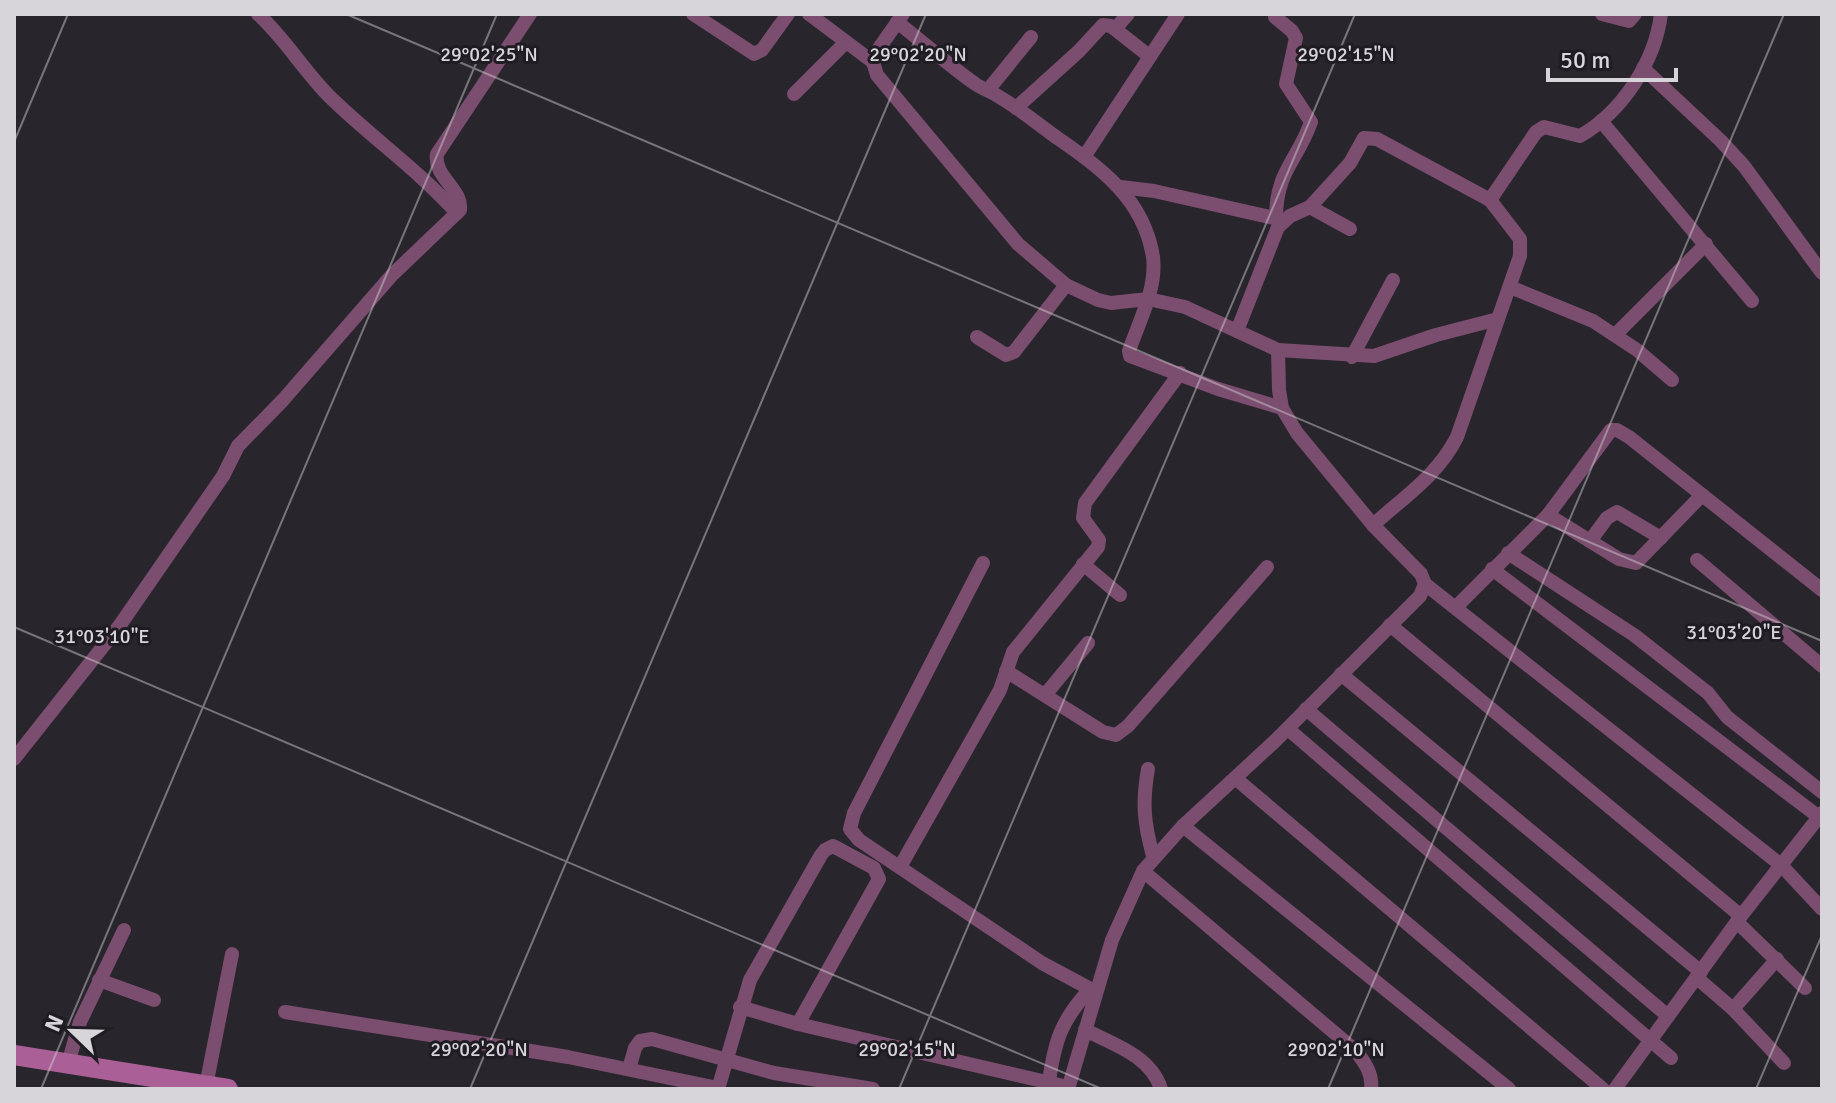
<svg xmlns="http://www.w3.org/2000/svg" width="1836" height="1103" font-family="Signika,sans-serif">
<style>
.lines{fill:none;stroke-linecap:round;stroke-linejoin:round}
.street{stroke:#7b4d6e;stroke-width:14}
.secondary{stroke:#aa6096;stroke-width:20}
.ticks{fill:none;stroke:#d7d5da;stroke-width:2;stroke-opacity:0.45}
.ticks-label{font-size:20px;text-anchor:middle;fill:#d7d5da;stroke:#1f1c23;stroke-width:6;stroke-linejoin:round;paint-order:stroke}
</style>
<rect width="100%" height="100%" fill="#29252d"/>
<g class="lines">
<g class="street">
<path d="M258,14C286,40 304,71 330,97C372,138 416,168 457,213"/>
<path d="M693,14L754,54L762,50L788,14"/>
<path d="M809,14L873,62"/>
<path d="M903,14L875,54L873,62L877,75L1018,244L1066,285L1098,300L1111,303L1148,299L1185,307L1278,350L1279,390L1282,408L1297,433L1373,525L1421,574L1425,584L1420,596L1275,741L1183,826L1143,871L1112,940L1068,1089"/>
<path d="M1276,14L1275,17L1292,31L1296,38L1286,84L1311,122C1297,162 1276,170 1276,219"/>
<path d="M1602,14L1629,21L1635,14"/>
<path d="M897,22C923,42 947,64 974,83C982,89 993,92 1001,98C1020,109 1038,124 1056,137C1101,168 1144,199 1153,257C1157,289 1139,321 1129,351L1130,356L1218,389L1282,408"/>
<path d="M1115,29L1128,14"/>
<path d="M1643,68L1721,141L1744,166L1822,273"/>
<path d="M988,90L1031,37"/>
<path d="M794,94L846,42"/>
<path d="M1016,108L1079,51L1103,25L1111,26L1149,56"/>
<path d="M1601,121L1752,301"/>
<path d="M1084,157L1178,14"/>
<path d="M1121,187L1154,191L1283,220"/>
<path d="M1490,200L1536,132L1544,127L1580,136C1622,112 1655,62 1661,14"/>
<path d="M1310,207L1350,229"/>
<path d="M1510,287L1593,321L1637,350L1672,380"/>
<path d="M1237,331L1278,227L1290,216L1310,207L1350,163L1364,138L1377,139L1490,200L1520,239V256L1457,437C1438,475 1404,497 1373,525"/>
<path d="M1616,334L1706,244"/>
<path d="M977,337L1006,355L1014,352L1066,285"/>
<path d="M1278,350L1374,356L1436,335L1498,319"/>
<path d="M1352,357L1393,280"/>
<path d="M1548,515L1619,559L1636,563L1702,495"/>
<path d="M1590,541L1607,518L1617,512L1661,538"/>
<path d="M1508,553L1634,635L1708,693L1727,717L1822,792"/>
<path d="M1697,560L1822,666"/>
<path d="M983,563L854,813L850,829L859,840L1042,963L1096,992"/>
<path d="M1083,564L1120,595"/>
<path d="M1492,569L1819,817"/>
<path d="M1425,584L1781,865L1822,909"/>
<path d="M1456,607L1548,515L1611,430H1617L1629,437L1822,590"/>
<path d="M1390,625L1741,916"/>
<path d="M1006,671L1103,732L1116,735L1128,726L1267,567"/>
<path d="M1341,674L1701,972"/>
<path d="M1045,695L1088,643"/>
<path d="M1306,709L1668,1016"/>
<path d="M1288,729L1671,1058"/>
<path d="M14,759L120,625L223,476L238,446L283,400L392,275L460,210C463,189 433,177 437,154L530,14"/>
<path d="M1148,769C1142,803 1144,823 1153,856"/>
<path d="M1235,778L1603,1089"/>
<path d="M1183,826L1509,1089"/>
<path d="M900,867L1000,690L1013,652L1098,547L1099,540L1083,518L1085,503L1180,373"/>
<path d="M1143,871L1356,1051C1365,1063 1373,1074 1371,1089"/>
<path d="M1737,922L1805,988"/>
<path d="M1697,978L1733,1009L1784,1063"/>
<path d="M99,980L154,1000"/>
<path d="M740,1007L798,1024L1068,1087"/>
<path d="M1733,1009L1777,959"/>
<path d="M285,1012L568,1057L718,1088"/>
<path d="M1085,1030C1113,1044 1151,1056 1161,1089"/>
<path d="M68,1064L80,1022L124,930"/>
<path d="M629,1069L635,1048L640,1041L652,1039L774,1073L873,1089"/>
<path d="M1049,1081C1055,1040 1061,1021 1090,989"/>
<path d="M206,1086L232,954"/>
<path d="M718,1089L750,980L821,855L825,850L833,846L874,868L879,879L798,1024"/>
<path d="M1615,1089L1741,916L1822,813"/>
</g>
<path class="secondary" d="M14,1055L228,1089"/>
</g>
<path class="ticks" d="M346,14L1822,641M14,142L68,14M14,627L1102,1089M41,1089L497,14M470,1089L926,14M899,1089L1355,14M1328,1089L1784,14M1756,1089L1822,935"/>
<g class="ticks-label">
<text x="489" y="61">29°02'25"N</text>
<text x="918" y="61">29°02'20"N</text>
<text x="1346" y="61">29°02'15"N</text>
<text x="1734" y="639">31°03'20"E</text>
<text x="102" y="643">31°03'10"E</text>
<text x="479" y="1056">29°02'20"N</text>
<text x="907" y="1056">29°02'15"N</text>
<text x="1336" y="1056">29°02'10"N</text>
</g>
<rect width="1836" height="1103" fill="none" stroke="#d7d5da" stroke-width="32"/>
<g transform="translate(72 1031) rotate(293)" stroke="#1f1c23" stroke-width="6" paint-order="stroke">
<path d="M0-6L14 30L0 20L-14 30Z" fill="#d7d5da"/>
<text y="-12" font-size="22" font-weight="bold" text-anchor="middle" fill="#d7d5da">N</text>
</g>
<path d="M1548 68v12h128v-12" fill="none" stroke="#d7d5da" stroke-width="4"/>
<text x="1560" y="68" font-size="24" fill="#d7d5da" stroke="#1f1c23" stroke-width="6" paint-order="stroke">50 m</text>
</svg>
